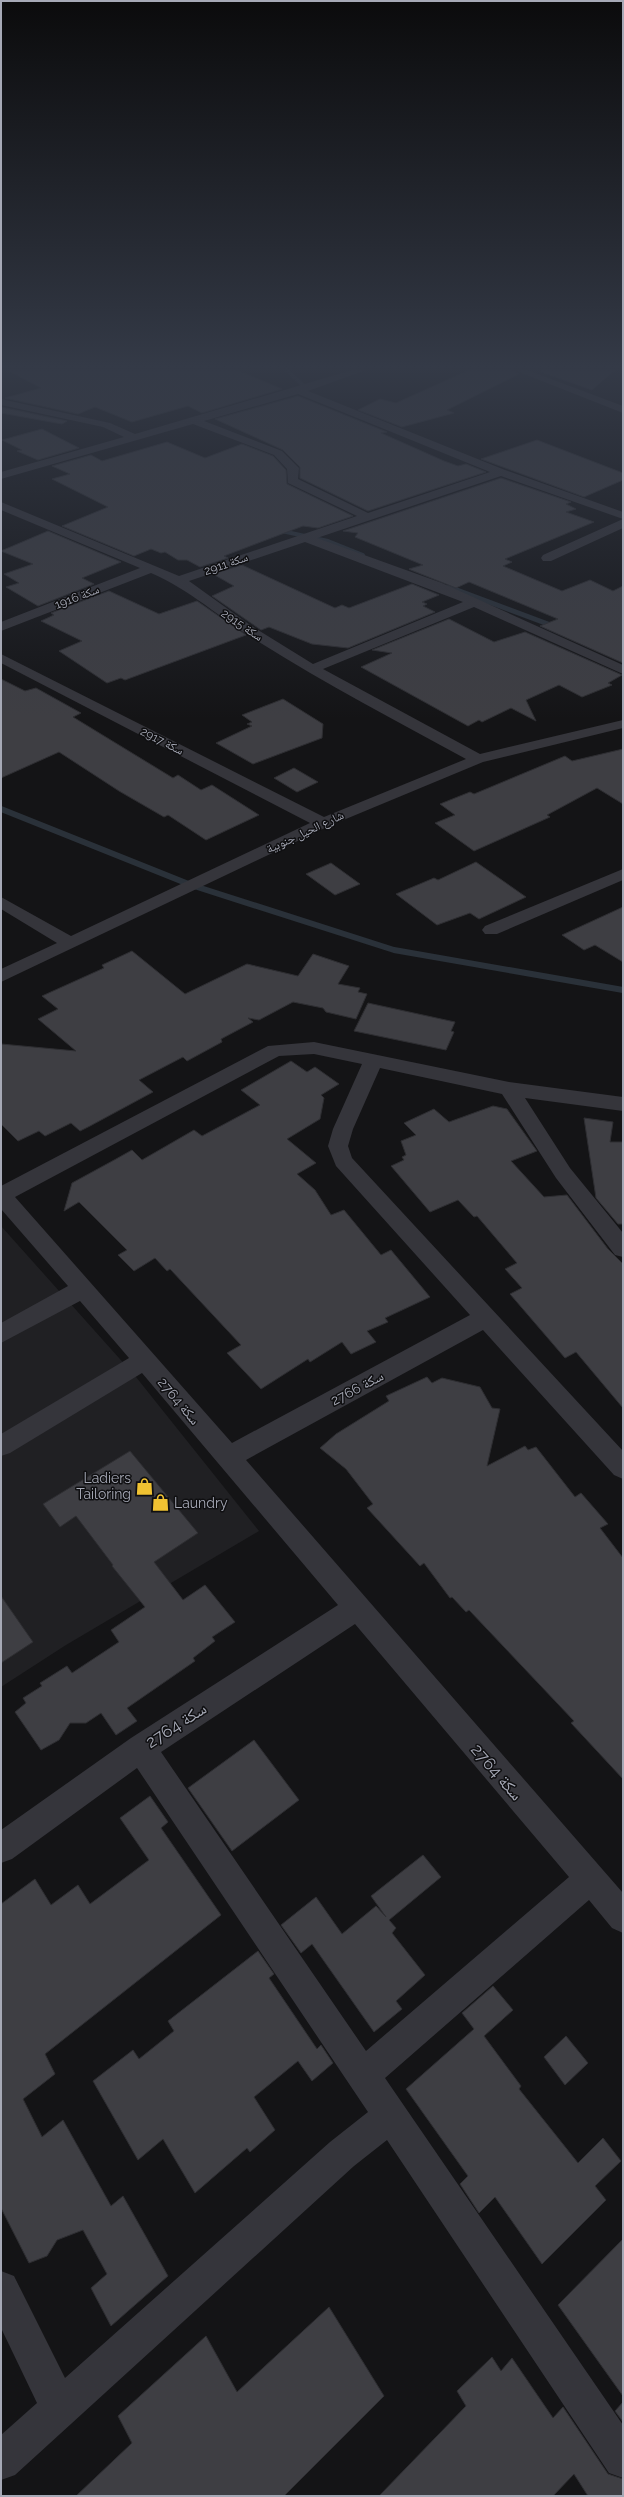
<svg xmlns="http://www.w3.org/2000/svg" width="624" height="2497" font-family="Raleway,'Noto Naskh Arabic',sans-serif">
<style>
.built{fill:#202023}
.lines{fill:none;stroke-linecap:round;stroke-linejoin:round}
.stream-far2{stroke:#2a3139;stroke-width:4}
.stream-far1{stroke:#2a3139;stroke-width:5}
.stream{stroke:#2a3139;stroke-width:6}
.building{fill:#3e3e43;stroke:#2e2e32}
.minor{fill:#35353b;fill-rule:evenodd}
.labels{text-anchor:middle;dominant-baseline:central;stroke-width:3;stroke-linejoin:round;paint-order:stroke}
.far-street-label{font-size:12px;fill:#a6a9b6;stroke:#0f0f11}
.street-label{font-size:14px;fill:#a6a9b6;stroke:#0f0f11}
.poi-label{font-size:14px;fill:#a6a9b6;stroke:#0f0f11;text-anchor:end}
.near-street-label{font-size:17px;fill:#a6a9b6;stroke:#0f0f11}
</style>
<rect width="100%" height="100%" fill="#141416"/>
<path class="built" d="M1,1226L136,1377L259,1531L66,1645L1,1687Z"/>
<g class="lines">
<g class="stream-far2">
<path d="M287,370L306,388"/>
<path d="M277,530L328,541L363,555"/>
</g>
<path class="stream-far1" d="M449,587L556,627"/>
<path class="stream" d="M1,809L191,885L394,950L623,990"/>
</g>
<g class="building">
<path d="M7,370H237L282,389L202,413L188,406L132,422L95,407L78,414L5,398L41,388Z"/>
<path d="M469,370H513L519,374L447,410L454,413L402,427L358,410L380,399L396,403Z"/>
<path d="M542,370H615L592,390L541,372Z"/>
<path d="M298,396L387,432L381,433L444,461L458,466L466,464L486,472L368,511L300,478V467L283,450L215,419Z"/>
<path d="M1,407L67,421L62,424L1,413Z"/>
<path d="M42,429L79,448L38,460L17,451L22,450L2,440Z"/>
<path d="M537,440L623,473V480L584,497L481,459Z"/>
<path d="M167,442L205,458L242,444L273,456L286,470L287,484L353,516L318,528L303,526L224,556L228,558L200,567L187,560H178L165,552L161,553L151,549L134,556L62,526L108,507L52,479L70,474L52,466L91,455L102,461Z"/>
<path d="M501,478L571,502L566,504L576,509L566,512L594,522L505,559L512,562L503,566L562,591L590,580L613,591L623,586V663L540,626L558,619L469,582L456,588L411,570L409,569L423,565L355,537L358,533L343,531Z"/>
<path d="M48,531L121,562L82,578L94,584L38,606L6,587L19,583L4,574L33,564L1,551Z"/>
<path d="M242,565L335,608L342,605L349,608L412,584L439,595L422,602L427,604L423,606L435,612L348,648L312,644L269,627L261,630L212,596L234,586L213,574Z"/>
<path d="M109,591L159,614L197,601L246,635L125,680L121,678L107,683L59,651L82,641L41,621L54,615L51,613Z"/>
<path d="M449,619L494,642L525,632L622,675L608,683L612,685L582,697L559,685L526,700L536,721L511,708L482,722L479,720L468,726L361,667L392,653L372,650Z"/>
<path d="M1,679L25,691L36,688L81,713L73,717L173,778L178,775L201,790L212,785L259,815L206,840L168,815L164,817L119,791L59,752L1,778Z"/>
<path d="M283,699L323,724L322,738L253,764L216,743L252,726L247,724L252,722L242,715Z"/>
<path d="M623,749V804L597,788L547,815L550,817L474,851L435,823L455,815L440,804L470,792L474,794L565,756L572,761Z"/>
<path d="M294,768L318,782L297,792L274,778Z"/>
<path d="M476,862L526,897L479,919L470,913L437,925L396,894L434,878L438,880Z"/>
<path d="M331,863L360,884L335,895L306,874Z"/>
<path d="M623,907V962L595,945L584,950L562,935Z"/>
<path d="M132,951L185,994L247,964L298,976L313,954L349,966L338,984L360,988L358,992L367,994L356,1019L326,1012L323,1008L293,1002L259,1020L248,1018L253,1022L221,1039L222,1042L187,1061L183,1057L139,1080L153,1092L90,1126L80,1131L71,1123L45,1136L39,1131L18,1141L1,1124V1044L76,1051L38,1019L58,1009L42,996L104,968L102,965Z"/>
<path d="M368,1003L455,1022L451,1031L454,1032L446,1050L354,1031Z"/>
<path d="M291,1061L307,1072L315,1067L339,1084L321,1095L324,1098L320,1119L287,1139L316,1163L297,1174L315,1190L331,1215L344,1210L381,1255L391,1250L430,1297L385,1318L388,1322L367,1331L376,1342L351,1354L342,1342L310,1362L308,1359L261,1389L227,1353L241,1345L170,1269L167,1271L155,1258L134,1271L118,1255L127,1250L79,1202L64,1211L72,1183L116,1159L132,1150L142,1160L194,1130L202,1136L260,1105L241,1090Z"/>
<path d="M493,1106L507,1109L537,1151L511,1161L544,1197L567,1195L608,1249L623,1264V1408L576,1352L565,1358L510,1294L522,1288L505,1269L517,1263L477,1216L474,1217L458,1200L430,1212L391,1166L404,1160L402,1157L406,1155L401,1141L416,1135L404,1123L434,1109L449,1122Z"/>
<path d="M584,1118L613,1122L610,1142H623V1224H618L596,1198Z"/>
<path d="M427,1377L432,1383L442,1378L480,1387L492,1408L500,1409L487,1466L525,1446L528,1450L536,1447L575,1497L581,1493L608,1524L600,1528L623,1558V1779L571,1723L574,1721L469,1610L466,1612L452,1597L450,1598L424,1563L420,1566L367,1508L373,1504L346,1469L320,1448L336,1434L389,1401L386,1396Z"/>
<path d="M130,1451L198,1533L154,1562L183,1600L205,1585L235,1622L212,1637L215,1641L193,1658L195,1661L127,1708L137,1721L116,1735L101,1713L86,1723H70L59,1740L41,1750L15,1712L26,1703L23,1698L42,1686L40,1683L67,1666L72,1673L119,1642L111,1630L145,1607L112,1566L113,1565L76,1516L60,1527L43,1504Z"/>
<path d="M1,1596L33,1642L1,1663Z"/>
<path d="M254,1740L299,1800L232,1851L188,1788Z"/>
<path d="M150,1796L168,1822L161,1828L221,1915L45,2054L55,2074L23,2099L42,2137L63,2120L111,2206L123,2196L168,2276L111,2326L91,2288L107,2274L83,2230L57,2240L47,2256L29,2263L1,2208V1904L35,1879L51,1905L78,1885L90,1904L149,1860L120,1818Z"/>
<path d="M423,1855L441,1877L389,1920L396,1928L392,1933L425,1975L396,2001L402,2009L374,2032L312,1944L301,1953L281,1925L316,1897L342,1934L376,1906L386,1917L371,1896Z"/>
<path d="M258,1951L274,1974L269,1978L317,2049L321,2045L333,2063L312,2081L298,2061L254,2097L275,2130L250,2152L247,2148L195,2193L163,2139L138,2160L93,2081L133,2050L139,2059L174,2031L168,2021Z"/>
<path d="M493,1986L513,2010L484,2036L521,2086L519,2089L578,2163L603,2138L621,2161L595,2186L606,2200L542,2264L495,2197L479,2213L460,2184L468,2176L406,2089L474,2029L462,2013Z"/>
<path d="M566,2036L588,2063L565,2085L544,2057Z"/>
<path d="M623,2239V2396L558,2305Z"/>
<path d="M329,2307L384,2396L284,2496H76L132,2443L118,2416L206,2336L237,2392Z"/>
<path d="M492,2357L501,2371L512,2358L553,2418L563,2407L608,2474L623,2479V2496H588L574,2474L553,2496H379L466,2406L457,2391Z"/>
<path d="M623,2402V2422L615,2411Z"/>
</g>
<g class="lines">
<g class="minor">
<path d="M352,370H366L308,391L505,470L623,512V528L551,561H543L541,558L543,555L623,519L501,476L317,538L442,583L623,665V674L474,607L323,669L480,754L623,720V728L483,762L329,826L1,982V969L57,943L1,909V897L71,936L310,823L1,663V654L324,817L466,759C396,721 326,684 259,642C222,620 191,590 151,573L1,631V622L140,568L1,510V502L179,576L357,516L288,483L287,469L274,455L193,424L1,479V472L124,437L103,427L1,405V399L110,423L135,434ZM298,394L490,472L368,513L298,479L299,468L282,451L204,421ZM305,542L463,602L313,664L250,625L189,581Z"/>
<path d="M514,370H527L623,406V413Z"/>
<path d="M623,869V880L497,934H485L482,930L485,926Z"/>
<path d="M314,1042L509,1082L623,1097V1111L525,1098L570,1168L623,1233V1257L615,1255L556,1178L502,1094L380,1068L353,1129L348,1146L352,1158L623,1451V1479L614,1475L483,1330L246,1460L623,1893V1933L612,1928L589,1900L385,2078L623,2425V2478L609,2473L387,2140L354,2166L15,2475L1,2480V2435L37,2403L1,2328V2271L14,2276L65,2378L330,2142L368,2112L137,1768L12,1859L1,1863V1830L131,1738L338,1605L142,1373L10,1453L1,1456V1434L129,1358L80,1301L1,1343V1323L68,1286L1,1209V1186L268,1046ZM314,1054L362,1064L333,1129L328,1146L336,1166L470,1315L232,1443L15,1197L279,1056ZM355,1624L569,1877L366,2051L161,1752Z"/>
</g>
</g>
<linearGradient id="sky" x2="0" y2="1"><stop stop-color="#0b0b0c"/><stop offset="0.51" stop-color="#343a47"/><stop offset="1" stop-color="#343a47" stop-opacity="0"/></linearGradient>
<rect width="624" height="719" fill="url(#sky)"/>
<defs>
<symbol id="shop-bare" viewBox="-9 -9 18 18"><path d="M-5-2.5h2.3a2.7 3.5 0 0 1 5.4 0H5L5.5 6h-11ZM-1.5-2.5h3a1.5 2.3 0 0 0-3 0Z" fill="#f0c232" stroke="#0f0f11" stroke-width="2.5" paint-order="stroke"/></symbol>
</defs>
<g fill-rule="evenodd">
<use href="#shop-bare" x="132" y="1474" width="25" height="25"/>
<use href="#shop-bare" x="148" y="1490" width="25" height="25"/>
</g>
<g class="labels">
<g class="far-street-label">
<text transform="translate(226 564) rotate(-19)">سكة 2911</text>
<text transform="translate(77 597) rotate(-21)">سكة 1916</text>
<text transform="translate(242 625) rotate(34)">سكة 2915</text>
<text transform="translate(162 741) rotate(27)">سكة 2917</text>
<text transform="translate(305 832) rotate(-25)">شارع الحيل جنوبية</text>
</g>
<g class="street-label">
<text transform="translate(357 1388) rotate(-28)">سكة 2766</text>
<text transform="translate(179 1401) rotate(50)">سكة 2764</text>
</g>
<g class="poi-label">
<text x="131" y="1478">Ladiers<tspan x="131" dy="16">Tailoring</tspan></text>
<text x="174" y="1503" text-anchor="start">Laundry</text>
</g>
<g class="near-street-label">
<text transform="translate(176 1725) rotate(-33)">سكة 2764</text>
<text transform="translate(497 1772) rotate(49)">سكة 2764</text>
</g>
</g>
<rect width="624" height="2497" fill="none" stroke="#a6a9b6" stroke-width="4"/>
</svg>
